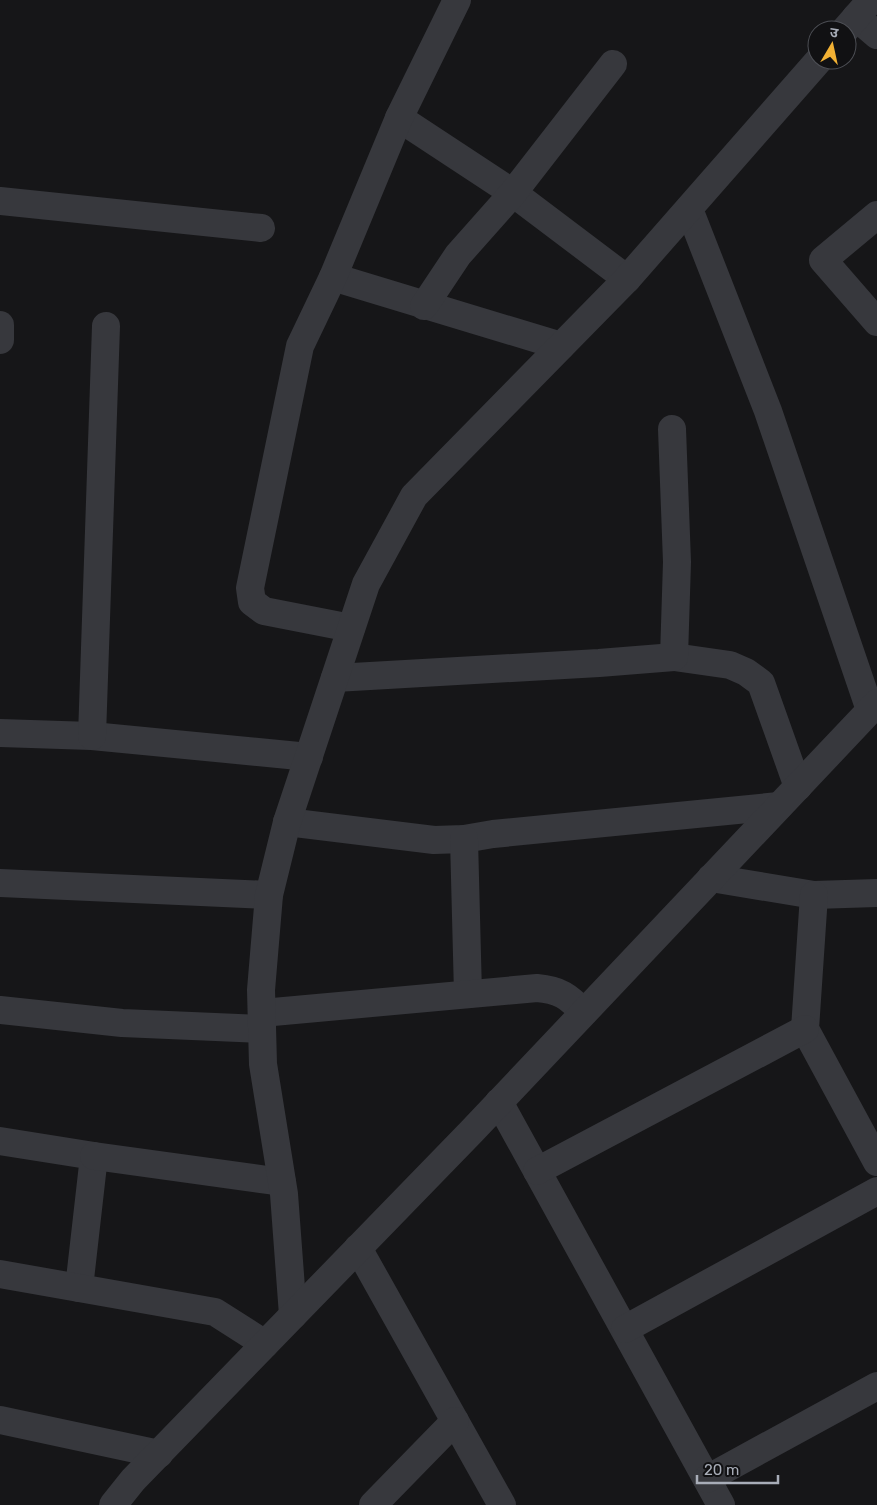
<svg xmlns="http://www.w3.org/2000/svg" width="877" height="1505" font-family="Rubik,'Noto Sans Devanagari',sans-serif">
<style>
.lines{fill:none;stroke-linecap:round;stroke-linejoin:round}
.minor{stroke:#37383d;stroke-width:28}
</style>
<rect width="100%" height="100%" fill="#161618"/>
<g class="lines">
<g class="minor">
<path d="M856,17L877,35"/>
<path d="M845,30L871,0"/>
<path d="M399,118L513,193L627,279"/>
<path d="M0,201L261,228"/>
<path d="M689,209L768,411L870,710"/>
<path d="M877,215L823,260L877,322"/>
<path d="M333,277L561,346"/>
<path d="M424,306L458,255L513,193L613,64"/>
<path d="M0,325V340"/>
<path d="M351,628L264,611L252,602L250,588L300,346L333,277L399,118L457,0"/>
<path d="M674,657L730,665L746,672L761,683L798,787"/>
<path d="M335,678L599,663L674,657L677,562L672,429"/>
<path d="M0,733L92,736L309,757"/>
<path d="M92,736L106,326"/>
<path d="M287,822L434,840L464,839L493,834L779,806"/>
<path d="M464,839L468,994"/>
<path d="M711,878L814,895L877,893"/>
<path d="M0,883L269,895"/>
<path d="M814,895L805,1029L877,1162"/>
<path d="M0,1010L122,1023L262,1029"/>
<path d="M262,1013L537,988C561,990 568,997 584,1012"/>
<path d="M499,1102L721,1505"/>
<path d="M0,1141L94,1156L79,1288"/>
<path d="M94,1156L282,1182"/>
<path d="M537,1171L805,1029"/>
<path d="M358,1248L502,1505"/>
<path d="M0,1274L215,1312L265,1344"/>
<path d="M293,1315L284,1194L263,1064L261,990L269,895L287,822L366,584L414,496L627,279L819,60"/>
<path d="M625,1329L877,1191"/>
<path d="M0,1420L159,1454"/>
<path d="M707,1479L877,1386"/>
<path d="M113,1505L133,1480L472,1131L877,703"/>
<path d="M373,1505L455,1421"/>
</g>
</g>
<g transform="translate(832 45) rotate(9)"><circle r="24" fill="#111113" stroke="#4d4f55"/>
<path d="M0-4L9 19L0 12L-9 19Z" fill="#f2b134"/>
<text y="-8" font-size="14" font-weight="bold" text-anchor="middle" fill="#a8adb8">उ</text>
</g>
<path d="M697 1475v8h81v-8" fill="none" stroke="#a8adb8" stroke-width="2.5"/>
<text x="704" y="1475" font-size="15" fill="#a8adb8" stroke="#111113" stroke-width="4" paint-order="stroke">20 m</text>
</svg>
